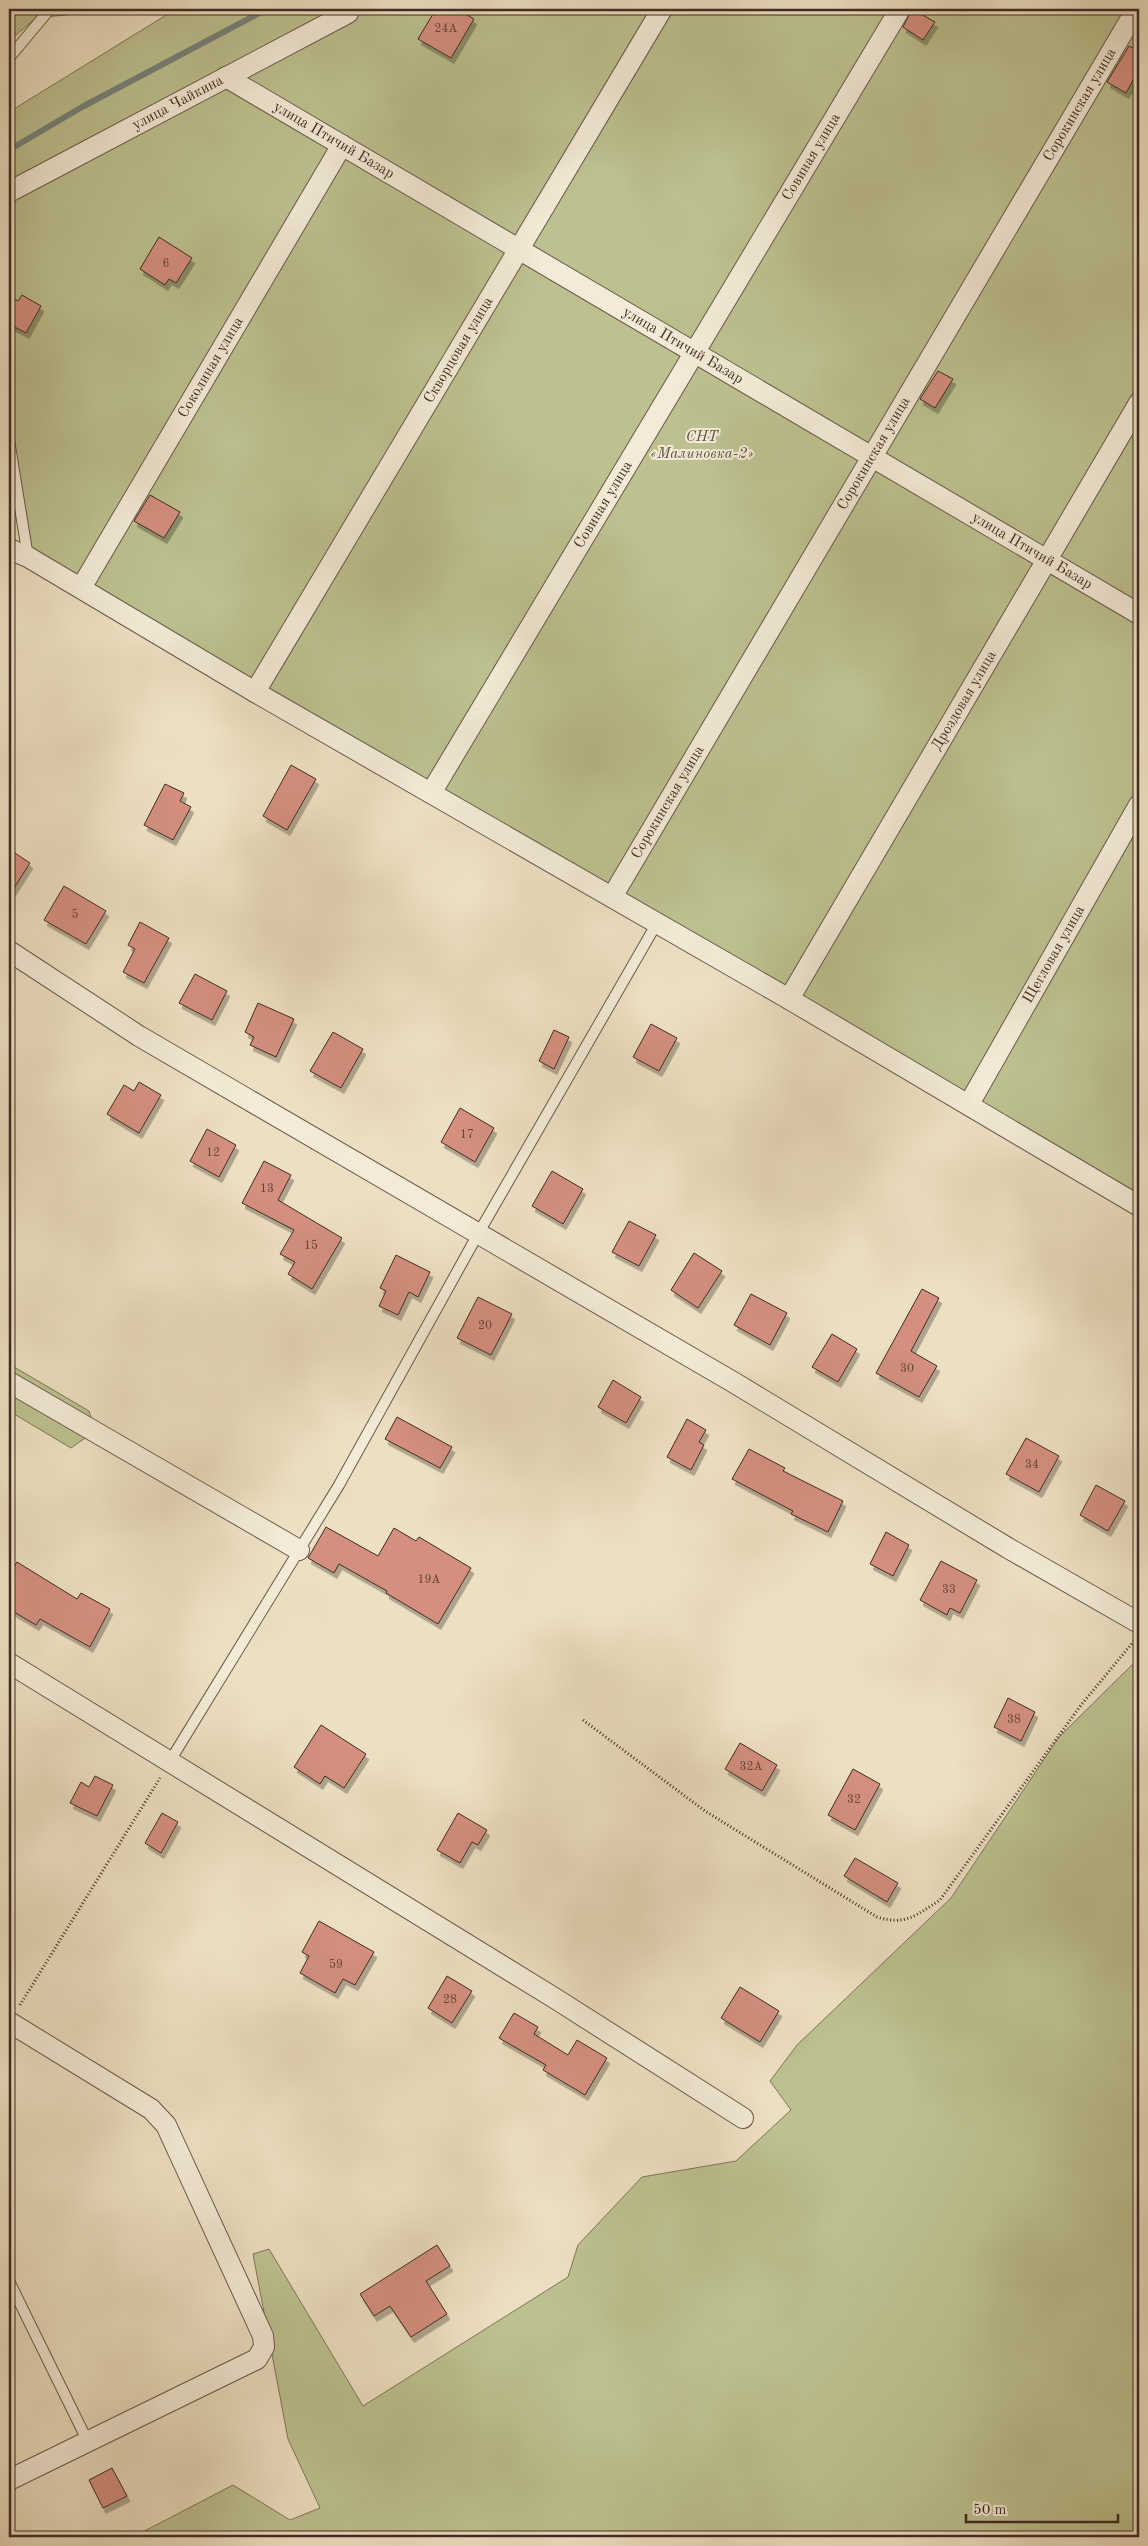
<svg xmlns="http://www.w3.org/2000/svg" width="1148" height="2546" font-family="'Old Standard TT',serif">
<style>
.green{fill:#bdc190;stroke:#7e765a}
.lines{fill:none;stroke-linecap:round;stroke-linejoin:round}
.stream{stroke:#75837c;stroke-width:6}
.building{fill:#d48f7f;stroke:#3f2b23;filter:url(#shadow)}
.service-casing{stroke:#6a584b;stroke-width:12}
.minor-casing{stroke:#6a584b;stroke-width:22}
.path{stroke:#3f2b23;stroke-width:3;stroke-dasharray:1 2.5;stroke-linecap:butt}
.service{stroke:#f3ebd7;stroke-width:10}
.minor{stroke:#f3ebd7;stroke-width:20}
.labels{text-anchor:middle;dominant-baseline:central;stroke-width:4;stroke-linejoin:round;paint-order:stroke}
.number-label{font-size:12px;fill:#64443a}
.street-label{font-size:15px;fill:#3f2b23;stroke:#f3ebd7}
.park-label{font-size:15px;font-style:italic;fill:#5e503e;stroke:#f3ebd7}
</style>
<defs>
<filter id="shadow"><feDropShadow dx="3" dy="5.5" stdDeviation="0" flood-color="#0004"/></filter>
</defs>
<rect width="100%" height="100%" fill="#ede0c2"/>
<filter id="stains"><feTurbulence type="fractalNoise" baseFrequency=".004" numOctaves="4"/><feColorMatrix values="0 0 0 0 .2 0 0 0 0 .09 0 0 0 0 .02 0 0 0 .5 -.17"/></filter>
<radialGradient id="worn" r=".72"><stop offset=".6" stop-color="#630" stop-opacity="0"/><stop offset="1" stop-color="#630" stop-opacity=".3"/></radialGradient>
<g class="green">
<path d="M9,9H93L83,13L36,18L9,41Z"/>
<path d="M176,9H1139V1206L28,557L9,440V112Z"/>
<path d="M9,1364L89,1411L93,1423L92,1433L71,1448L9,1411Z"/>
<path d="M1139,1658V2537H133L233,2485L290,2520L320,2508L288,2439L253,2254L269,2249L363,2406L568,2277L578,2245L642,2177L736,2161L791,2110L770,2081L797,2045L951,1898L1059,1737Z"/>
</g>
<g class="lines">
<path class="stream" d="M9,150L82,107L267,9"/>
</g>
<g class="building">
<path d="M436,9H457L474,19L451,58L418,39Z"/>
<path d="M912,9L935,22L923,40L903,27Z"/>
<path d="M1129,46L1139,51V69L1126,93L1107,82Z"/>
<path d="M159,237L192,258L176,283L169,279L165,285L140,269Z"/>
<path d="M9,295L18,301L22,295L41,306L26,333L9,324Z"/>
<path d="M938,371L953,379L935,408L920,399Z"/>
<path d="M150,495L180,512L164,538L134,521Z"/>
<path d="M291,765L316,779L287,830L263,816Z"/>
<path d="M165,784L184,793L180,801L191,807L173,840L144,825Z"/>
<path d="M9,849L30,863L9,896Z"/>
<path d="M64,886L106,911L86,944L44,920Z"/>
<path d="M140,922L169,938L144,983L123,972L135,949L128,945Z"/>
<path d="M195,974L227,991L212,1020L179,1003Z"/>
<path d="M258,1003L294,1019L276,1057L250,1045L254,1037L245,1032Z"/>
<path d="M651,1024L677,1038L659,1071L633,1057Z"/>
<path d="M554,1030L569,1037L554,1069L539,1061Z"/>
<path d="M333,1032L363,1049L341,1088L310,1071Z"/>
<path d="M139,1082L161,1095L139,1133L107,1114L124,1085L134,1091Z"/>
<path d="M460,1108L494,1128L475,1162L441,1142Z"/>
<path d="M207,1129L236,1145L219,1177L190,1161Z"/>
<path d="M264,1161L291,1175L278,1200L342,1238L312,1289L288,1274L295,1262L280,1254L294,1230L242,1203Z"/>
<path d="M552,1171L583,1189L563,1224L532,1206Z"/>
<path d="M629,1221L656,1235L639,1266L612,1252Z"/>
<path d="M694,1253L722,1271L698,1308L671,1290Z"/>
<path d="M396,1255L430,1272L418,1297L409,1292L398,1315L379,1306L386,1291L380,1288Z"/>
<path d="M922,1289L939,1298L911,1351L937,1366L919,1397L876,1373Z"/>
<path d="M751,1294L787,1313L770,1345L734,1325Z"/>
<path d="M478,1297L512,1314L491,1355L457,1338Z"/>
<path d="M832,1334L857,1349L838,1382L812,1367Z"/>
<path d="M613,1380L641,1397L626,1423L598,1407Z"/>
<path d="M397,1417L452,1447L440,1468L385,1439Z"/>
<path d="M687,1419L706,1430L699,1442L704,1445L691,1470L667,1457Z"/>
<path d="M1026,1438L1059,1456L1039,1492L1006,1474Z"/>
<path d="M749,1449L785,1468L783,1471L843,1501L828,1532L791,1514L793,1511L732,1479Z"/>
<path d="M1096,1485L1125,1501L1108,1531L1080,1515Z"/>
<path d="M326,1527L378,1556L394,1528L416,1541L419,1537L471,1568L438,1624L386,1593L387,1591L339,1564L334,1573L308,1558Z"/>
<path d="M886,1532L909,1545L893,1576L870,1564Z"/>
<path d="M941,1561L977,1580L960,1613L950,1608L947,1615L920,1600Z"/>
<path d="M17,1562L77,1599L81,1593L110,1609L90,1647L40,1619L36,1625L9,1609V1575Z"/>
<path d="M1008,1698L1035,1712L1021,1741L994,1727Z"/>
<path d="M321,1725L366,1754L344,1788L325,1776L320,1784L294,1767Z"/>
<path d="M740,1743L777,1765L762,1791L725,1769Z"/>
<path d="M853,1769L880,1784L855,1830L828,1815Z"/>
<path d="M95,1776L113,1785L97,1816L70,1803L81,1782L89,1787Z"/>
<path d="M162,1813L178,1822L161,1853L145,1843Z"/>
<path d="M458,1813L487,1830L478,1845L472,1842L460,1863L437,1850Z"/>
<path d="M855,1858L898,1883L887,1902L844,1876Z"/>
<path d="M319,1921L374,1952L355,1985L343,1979L335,1993L300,1973L309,1956L302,1952Z"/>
<path d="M447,1976L472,1991L452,2023L428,2008Z"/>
<path d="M740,1987L779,2011L760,2042L721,2018Z"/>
<path d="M514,2013L538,2027L534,2034L568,2055L577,2040L607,2058L585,2095L543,2070L546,2065L499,2038Z"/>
<path d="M437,2245L450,2266L426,2281L447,2314L411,2337L390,2306L374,2316L360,2294Z"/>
<path d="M112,2468L127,2496L103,2508L89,2480Z"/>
</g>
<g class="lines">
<defs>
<g id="service">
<path d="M9,58L50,9"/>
<path d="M9,440L28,557"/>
<path d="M170,1761L339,1485L478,1234L657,923"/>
<path d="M9,2281L88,2442"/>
</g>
<g id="minor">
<path id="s1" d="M226,77L1139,614"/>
<path id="s2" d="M9,192L348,13"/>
<path d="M9,549L28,557L255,692L789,999L1139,1206"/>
<path id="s3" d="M81,588L342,145"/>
<path id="s4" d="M255,692L662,9"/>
<path id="s5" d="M431,793L900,9"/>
<path id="s6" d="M612,897L1136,10"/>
<path d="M9,951L139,1036L733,1382L1008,1548L1139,1623"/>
<path id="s7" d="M789,999L1139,403"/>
<path id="s8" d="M969,1104L1139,805"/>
<path d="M9,1382L299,1550"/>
<path d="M9,1663L556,1999L743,2118"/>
<path d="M9,2022L151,2109L166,2125L263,2336L264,2347L257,2359L9,2480"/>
</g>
</defs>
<use href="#service" class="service-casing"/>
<use href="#minor" class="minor-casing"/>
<g class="path">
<path d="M583,1720L705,1811L877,1917C906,1926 916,1915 940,1900L1081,1705L1134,1641"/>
<path d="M20,2005L160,1778"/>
</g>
<use href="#service" class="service"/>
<use href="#minor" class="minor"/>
</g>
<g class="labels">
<g class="number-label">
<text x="446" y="29">24А</text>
<text x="166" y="264">6</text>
<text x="75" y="915">5</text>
<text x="467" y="1135">17</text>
<text x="213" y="1153">12</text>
<text x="267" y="1189">13</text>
<text x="311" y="1246">15</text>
<text x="485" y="1326">20</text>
<text x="907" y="1369">30</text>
<text x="1032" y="1465">34</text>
<text x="429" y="1580">19А</text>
<text x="949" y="1590">33</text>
<text x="1014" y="1720">38</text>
<text x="751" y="1767">32А</text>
<text x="854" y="1800">32</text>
<text x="336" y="1965">59</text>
<text x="450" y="2000">28</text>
</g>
<g class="street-label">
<text stroke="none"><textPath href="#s2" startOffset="191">улица Чайкина</textPath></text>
<text stroke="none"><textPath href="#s6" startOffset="920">Сорокинская улица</textPath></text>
<text stroke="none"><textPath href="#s1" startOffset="125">улица Птичий Базар</textPath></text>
<text stroke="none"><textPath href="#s5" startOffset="741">Совиная улица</textPath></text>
<text stroke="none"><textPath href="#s1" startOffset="530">улица Птичий Базар</textPath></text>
<text stroke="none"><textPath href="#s4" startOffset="398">Скворцовая улица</textPath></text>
<text stroke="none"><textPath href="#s3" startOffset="256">Соколиная улица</textPath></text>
<text stroke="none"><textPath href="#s6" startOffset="515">Сорокинская улица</textPath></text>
<text stroke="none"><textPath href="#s5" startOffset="336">Совиная улица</textPath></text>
<text stroke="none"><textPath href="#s1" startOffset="935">улица Птичий Базар</textPath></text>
<text stroke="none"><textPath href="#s7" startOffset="346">Дроздовая улица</textPath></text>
<text stroke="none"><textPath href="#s6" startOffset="110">Сорокинская улица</textPath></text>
<text stroke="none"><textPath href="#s8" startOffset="172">Щегловая улица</textPath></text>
</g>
<g class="park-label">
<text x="702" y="437">СНТ<tspan x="702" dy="17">«Малиновка-2»</tspan></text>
</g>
</g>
<rect width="1148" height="2546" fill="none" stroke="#ede0c2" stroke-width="30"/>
<rect x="10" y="10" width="1128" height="2526" fill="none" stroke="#3f2b23" stroke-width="2.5"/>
<rect x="15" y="15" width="1118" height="2516" fill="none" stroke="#3f2b23"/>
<path d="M966 2514v8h152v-8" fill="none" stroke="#3f2b23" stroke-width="2.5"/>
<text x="973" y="2514" font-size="15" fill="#3f2b23" stroke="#f3ebd7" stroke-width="4" paint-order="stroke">50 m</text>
<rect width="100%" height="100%" filter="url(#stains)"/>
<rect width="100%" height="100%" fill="url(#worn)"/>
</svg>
